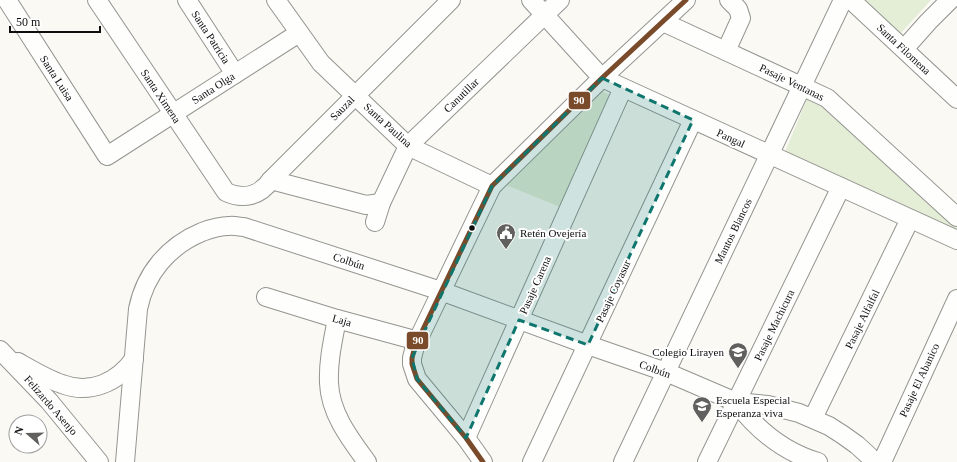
<svg xmlns="http://www.w3.org/2000/svg" width="957" height="462" font-family="Georgia,serif">
<style>
.green{fill:#e4edd6}
.lines{fill:none;stroke-linecap:round;stroke-linejoin:round}
.minor-casing{stroke:#949491;stroke-width:20}
.minor{stroke:#fefefd;stroke-width:18}
.bus-1-casing{stroke:#fff;stroke-width:8}
.bus-1{stroke:#7a4b2a;stroke-width:5}
.marked{fill:#0f766e;fill-opacity:0.2;stroke:#0f766e;stroke-width:3;stroke-dasharray:8 5;stroke-linejoin:round}
.bus-dot{fill:#0e0e0e;stroke:#fff;stroke-width:1.5}
.labels{text-anchor:middle;dominant-baseline:central;stroke-width:4;stroke-linejoin:round;paint-order:stroke}
.street-label{font-size:11px;fill:#0e0e0e;stroke:#fff}
.poi-label{font-size:11px;fill:#0e0e0e;stroke:#fff;text-anchor:start}
.line-badge{stroke:#fff;stroke-width:1.5}
.badge-label{font-size:11px;text-anchor:middle;font-weight:bold;fill:#fff}
</style>
<rect width="100%" height="100%" fill="#faf9f3"/>
<g class="green">
<path d="M864,0H931L900,34Z"/>
<path d="M602,91L611,96L560,207L506,185Z"/>
<path d="M807,99L826,108L957,227V231L785,152Z"/>
</g>
<g class="lines">
<defs>
<g id="minor">
<path d="M7,0L107,156L299,33"/>
<path d="M97,0L226,192C243,200 260,196 271,180L451,0"/>
<path d="M187,0L235,74"/>
<path d="M276,0L321,63L408,146L492,186"/>
<path d="M531,0L602,78L957,240"/>
<path d="M851,0L957,99"/>
<path d="M663,22L827,98L957,217"/>
<path d="M904,49L928,22L950,0"/>
<path d="M726,51L741,18L738,9L729,0"/>
<path d="M271,180L366,205L381,203"/>
<path d="M375,222L381,203L408,146L560,0"/>
<path d="M266,297L337,319L418,341"/>
<path d="M337,319C333,340 328,361 329,383C330,413 350,439 367,462"/>
<path d="M0,350L49,401L99,462"/>
<path d="M18,362C32,370 47,379 62,384C90,395 118,382 134,359"/>
<path d="M736,402C757,430 784,452 818,462"/>
<path d="M813,418L910,219"/>
<path d="M466,438L623,88"/>
<path d="M125,462L138,309C145,274 168,246 202,232C210,229 220,226 229,226C234,225 239,227 244,227L441,291L588,345L666,372L736,402L768,405L799,413L829,426L843,435L857,445L869,456L874,462"/>
<path d="M483,462L466,438L417,379L412,364V358L415,346L492,186L602,78L686,0"/>
<path d="M532,462L693,120"/>
<path d="M623,462L843,0"/>
<path d="M707,462L841,187"/>
<path d="M882,462L957,299"/>
</g>
</defs>
<use href="#minor" class="minor-casing"/>
<use href="#minor" class="minor"/>
<defs>
<path id="bus-1" d="M483,462L466,438L417,379L412,364V358L415,346L492,186L602,78L686,0"/>
</defs>
<use href="#bus-1" class="bus-1-casing"/>
<use href="#bus-1" class="bus-1"/>
</g>
<path class="marked" d="M602,78L693,120L588,345L519,320L466,438L417,379L412,358L492,186Z"/>
<defs>
<symbol id="civic-pin" viewBox="-11 -11 22 30"><path d="M0 17L-7.5 6A9.5 9.5 0 1 1 7.5 6Z" fill="#61605e" stroke="#fff"/><path d="M-.6-6.5H3V-4.5H.6V-3L4-1V1h2V6H-6V1h2V-1L-.6-3ZM-1.2 2.5V6h2.4V2.5Z" fill="#fff"/></symbol>
<symbol id="school-pin" viewBox="-11 -11 22 30"><path d="M0 17L-7.5 6A9.5 9.5 0 1 1 7.5 6Z" fill="#61605e" stroke="#fff"/><path d="M0-5L7-2L0 1L-7-2ZM-4 1L0 2.5L4 1V4Q0 6-4 4Z" fill="#fff"/></symbol>
</defs>
<g fill-rule="evenodd">
<use href="#civic-pin" x="495" y="222" width="22" height="30"/>
<use href="#school-pin" x="727" y="341" width="22" height="30"/>
<use href="#school-pin" x="691" y="395" width="22" height="30"/>
</g>
<circle class="bus-dot" cx="472" cy="228" r="3.5"/>
<g class="labels">
<g class="street-label">
<text transform="translate(211 37) rotate(57)">Santa Patricia</text>
<text transform="translate(904 49) rotate(43)">Santa Filomena</text>
<text transform="translate(57 78) rotate(57)">Santa Luisa</text>
<text transform="translate(792 82) rotate(26)">Pasaje Ventanas</text>
<text transform="translate(213 88) rotate(-33)">Santa Olga</text>
<text transform="translate(461 95) rotate(-44)">Canutillar</text>
<text transform="translate(161 96) rotate(56)">Santa Ximena</text>
<text transform="translate(342 108) rotate(-45)">Sauzal</text>
<text transform="translate(388 125) rotate(42)">Santa Paulina</text>
<text transform="translate(731 138) rotate(25)">Pangal</text>
<text transform="translate(733 231) rotate(-64)">Mantos Blancos</text>
<text transform="translate(349 261) rotate(18)">Colbún</text>
<text transform="translate(535 285) rotate(-66)">Pasaje Carena</text>
<text transform="translate(613 291) rotate(-65)">Pasaje Coyasur</text>
<text transform="translate(862 319) rotate(-64)">Pasaje Alfalfal</text>
<text transform="translate(342 320) rotate(16)">Laja</text>
<text transform="translate(774 325) rotate(-64)">Pasaje Machicura</text>
<text transform="translate(655 369) rotate(20)">Colbún</text>
<text transform="translate(919 380) rotate(-65)">Pasaje El Abanico</text>
<text transform="translate(51 405) rotate(49)">Felizardo Asenjo</text>
</g>
<g class="poi-label">
<text x="520" y="233">Retén Ovejería</text>
<text x="724" y="352" text-anchor="end">Colegio Lirayen</text>
<text x="716" y="400">Escuela Especial<tspan x="716" dy="13">Esperanza viva</tspan></text>
</g>
</g>
<g class="line-badge">
<rect x="568" y="91" width="23" height="19" rx="4" fill="#7a4b2a"/>
<rect x="406" y="331" width="23" height="19" rx="4" fill="#7a4b2a"/>
</g>
<g class="badge-label">
<text x="579" y="104">90</text>
<text x="418" y="344">90</text>
</g>
<g transform="translate(28 434) rotate(290)"><circle r="19" fill="#ffffff" stroke="#9f9f9f"/>
<path d="M0-3L7 15L0 10L-7 15Z" fill="#61605e"/>
<text y="-6" font-size="11" font-weight="bold" text-anchor="middle" fill="#0e0e0e">N</text>
</g>
<path d="M10 26v6h90v-6" fill="none" stroke="#0e0e0e" stroke-width="2"/>
<text x="16" y="26" font-size="12" fill="#0e0e0e" stroke="#ffffff" stroke-width="3" paint-order="stroke">50 m</text>
</svg>
